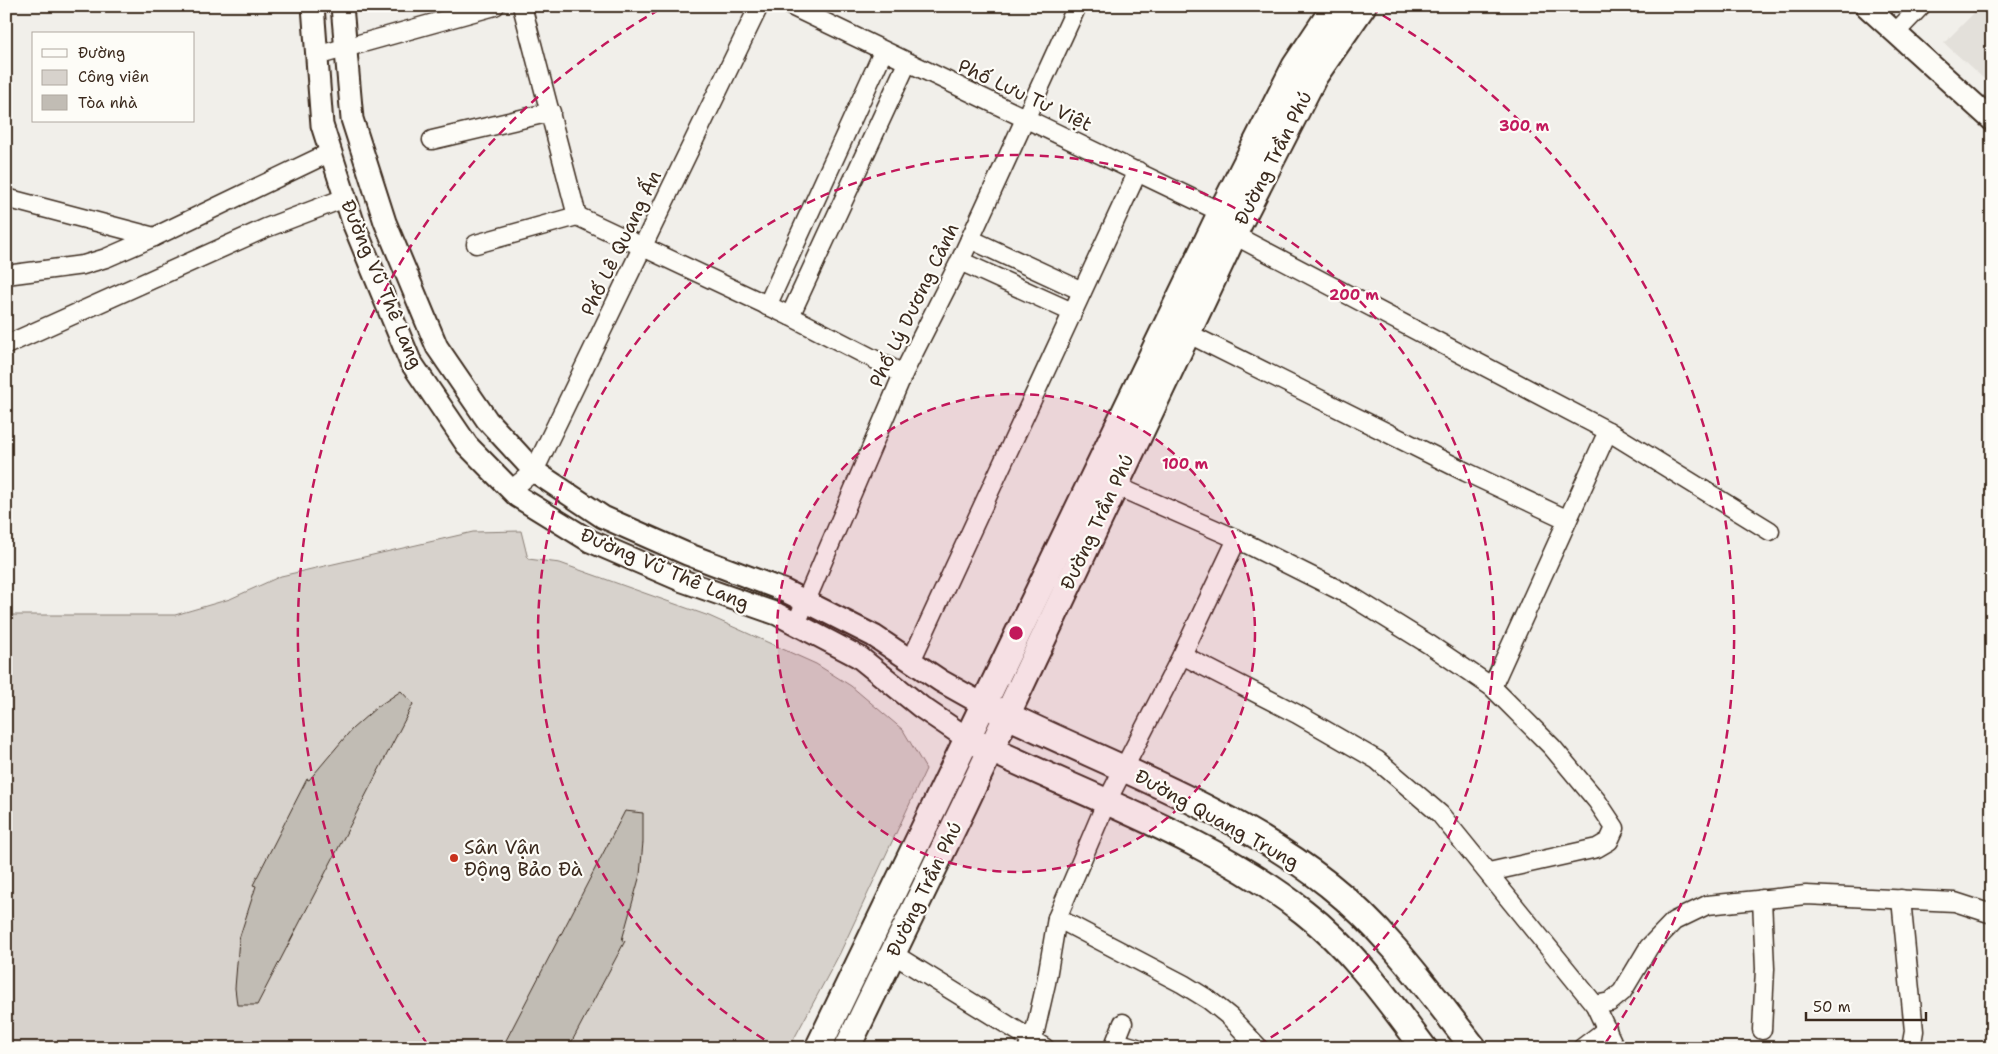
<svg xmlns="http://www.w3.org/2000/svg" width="1998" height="1054" font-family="'Shantell Sans',sans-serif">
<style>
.built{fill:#e3e0da}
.green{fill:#d7d2cc;stroke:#897e75}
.building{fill:#c1bcb4;stroke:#3b2a1e}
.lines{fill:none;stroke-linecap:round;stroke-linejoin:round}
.minor-casing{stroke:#3b2a1e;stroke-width:21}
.tertiary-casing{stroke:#3b2a1e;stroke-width:25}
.secondary-casing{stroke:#3b2a1e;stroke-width:29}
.minor{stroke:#fdfcf7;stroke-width:18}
.tertiary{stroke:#fdfcf7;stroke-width:21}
.secondary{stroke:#fdfcf7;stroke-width:25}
.ring{fill:none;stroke:#c2185b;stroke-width:2.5;stroke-dasharray:9 6}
.poi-dot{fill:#c8321e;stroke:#fdfcf7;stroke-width:2}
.labels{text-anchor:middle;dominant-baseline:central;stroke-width:4.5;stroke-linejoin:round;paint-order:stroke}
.street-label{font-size:19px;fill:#3b2a1e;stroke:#fdfcf7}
.poi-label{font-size:19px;fill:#3b2a1e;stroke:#fdfcf7;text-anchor:start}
.centre{fill:#c2185b;stroke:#fdfcf7;stroke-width:2.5}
.ring-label{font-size:15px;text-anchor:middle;font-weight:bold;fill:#c2185b;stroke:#fdfcf7;stroke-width:4.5;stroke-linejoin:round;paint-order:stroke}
</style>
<rect width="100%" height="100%" fill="#f1efea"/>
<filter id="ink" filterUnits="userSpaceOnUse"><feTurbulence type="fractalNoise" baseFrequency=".02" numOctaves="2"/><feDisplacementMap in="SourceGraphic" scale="10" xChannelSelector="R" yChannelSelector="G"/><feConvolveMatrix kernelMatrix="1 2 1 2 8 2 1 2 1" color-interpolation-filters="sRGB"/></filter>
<g filter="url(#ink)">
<path class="built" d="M1981,6H1992V86L1944,43Z"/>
<path class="green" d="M521,531L528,559L560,563L709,616L816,664L851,686L903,730L926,769L840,953L789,1048H6V615H175L230,599L281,576L473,532Z"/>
<g class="building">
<path d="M401,691L413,704L257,1005H237L235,988L239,939L256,886L253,885L307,779L309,780L352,729L377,707Z"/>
<path d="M625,811L643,813V842L640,875L622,940L625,941L570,1045L567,1044L565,1048H502Z"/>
</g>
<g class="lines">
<defs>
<g id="minor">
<path d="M522,6L577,216"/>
<path d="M791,6L1231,217"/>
<path d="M1895,33L1921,6"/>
<path d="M316,56L495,6"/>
<path d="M432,140L551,112"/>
<path d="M6,198L154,237L331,152"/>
<path d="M1234,235L1608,431L1492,687"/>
<path d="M970,239L1082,291"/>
<path d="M476,244L577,216L790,316L903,374"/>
<path d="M960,261L1072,312"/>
<path d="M6,275L83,265L106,258L154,237"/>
<path d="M767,306L883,52"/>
<path d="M790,316L907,63"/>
<path d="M1187,333L1466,472L1566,519"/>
<path d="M6,345L266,228L345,198"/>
<path d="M1608,431L1770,531"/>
<path d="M1114,485L1237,539L1351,596L1430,645L1492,687L1552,747L1597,801L1615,828L1609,841L1597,848L1489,872"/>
<path d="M511,490L534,471L759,6"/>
<path d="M796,624L903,374L960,261L1077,6"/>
<path d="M1182,655L1297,714L1377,760L1440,814L1595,1005L1615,1048"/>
<path d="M911,661L1138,171"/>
<path d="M1901,899L1914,1031L1911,1048"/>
<path d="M1057,918L1183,984L1209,1000L1230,1017L1259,1048"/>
<path d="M893,954L1045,1048"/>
<path d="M1595,1005L1610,1002L1622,992L1649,947L1674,921L1707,905L1806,895L1955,902L1992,914"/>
<path d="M1762,1030L1765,969L1762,899"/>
<path d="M1116,1042L1137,1048"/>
<path d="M1028,1048L1033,1040L1046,983L1057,918L1106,803L1182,655L1237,539"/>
<path d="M1113,1048L1123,1023"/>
<path d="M1582,1048L1607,1029"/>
</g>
<g id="tertiary">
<path d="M313,6L322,125L354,225L410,361L467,445L517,496L590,541L683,581L777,614L796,624L859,657L921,707L968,739"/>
<path d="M342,6L352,119L385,222L437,347L487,420L534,471L603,517L687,554L783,590L874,636L941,681L984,705"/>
<path d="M1866,6L1992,120"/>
</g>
<g id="secondary">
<path d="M992,708C1105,764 1229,806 1329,885C1386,930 1429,991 1474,1048"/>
<path d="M977,743C1084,795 1210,838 1304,912C1352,949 1388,1000 1424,1048"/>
<path d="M818,1048L1221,212L1295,66L1335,6"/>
<path d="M847,1048L965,804L1240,222L1314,77L1363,6"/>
</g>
</defs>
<use href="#minor" class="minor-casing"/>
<use href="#tertiary" class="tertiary-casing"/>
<use href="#secondary" class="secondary-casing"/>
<use href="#minor" class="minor"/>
<use href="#tertiary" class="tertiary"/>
<use href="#secondary" class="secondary"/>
</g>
</g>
<circle cx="1016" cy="633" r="239" fill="#c2185b" fill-opacity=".12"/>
<g class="ring">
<circle cx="1016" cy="633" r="239"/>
<path d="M777 1047A478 478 0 1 1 1255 1047"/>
<path d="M428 1045A718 718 0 0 1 662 8M1370 8A718 718 0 0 1 1604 1045"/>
</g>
<circle class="poi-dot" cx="454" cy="858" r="5"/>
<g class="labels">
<g class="street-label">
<text transform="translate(1025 95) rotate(25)">Phố Lưu Tư Việt</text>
<text transform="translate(1273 158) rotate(-63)">Đường Trần Phú</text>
<text transform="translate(621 243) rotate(-64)">Phố Lê Quang Ấn</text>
<text transform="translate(382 284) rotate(67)">Đường Vũ Thê Lang</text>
<text transform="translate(914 305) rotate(-64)">Phố Lý Dương Cảnh</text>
<text transform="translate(1097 522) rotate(-65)">Đường Trần Phú</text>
<text transform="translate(665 569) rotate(23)">Đường Vũ Thê Lang</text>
<text transform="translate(1217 819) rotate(29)">Đường Quang Trung</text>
<text transform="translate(924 889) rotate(-64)">Đường Trần Phú</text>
</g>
<g class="poi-label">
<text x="464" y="847">Sân Vận<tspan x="464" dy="22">Động Bảo Đà</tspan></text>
</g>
</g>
<circle cx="1016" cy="633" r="8" class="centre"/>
<g class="ring-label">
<text x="1524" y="131">300 m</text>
<text x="1354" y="300">200 m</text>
<text x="1185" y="469">100 m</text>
</g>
<rect width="1998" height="1054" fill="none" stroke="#fdfcf7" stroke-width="25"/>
<rect x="12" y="12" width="1973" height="1029" fill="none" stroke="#3b2a1e" stroke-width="2" filter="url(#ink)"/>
<rect x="32" y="32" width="162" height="90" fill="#fdfcf7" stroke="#afa8a0"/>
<rect x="42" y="49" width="25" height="8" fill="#fdfcf7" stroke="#afa8a0"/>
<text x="78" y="58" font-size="15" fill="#3b2a1e">Đường</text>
<rect x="42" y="70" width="25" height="15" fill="#d7d2cc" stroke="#afa8a0"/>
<text x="78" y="82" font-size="15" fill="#3b2a1e">Công viên</text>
<rect x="42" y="95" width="25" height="15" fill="#c1bcb4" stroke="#afa8a0"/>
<text x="78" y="108" font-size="15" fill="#3b2a1e">Tòa nhà</text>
<path d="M1806 1012v8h120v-8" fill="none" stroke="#3b2a1e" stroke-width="2.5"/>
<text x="1813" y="1012" font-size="15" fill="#3b2a1e" stroke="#fdfcf7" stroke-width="4" paint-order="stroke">50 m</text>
</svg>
